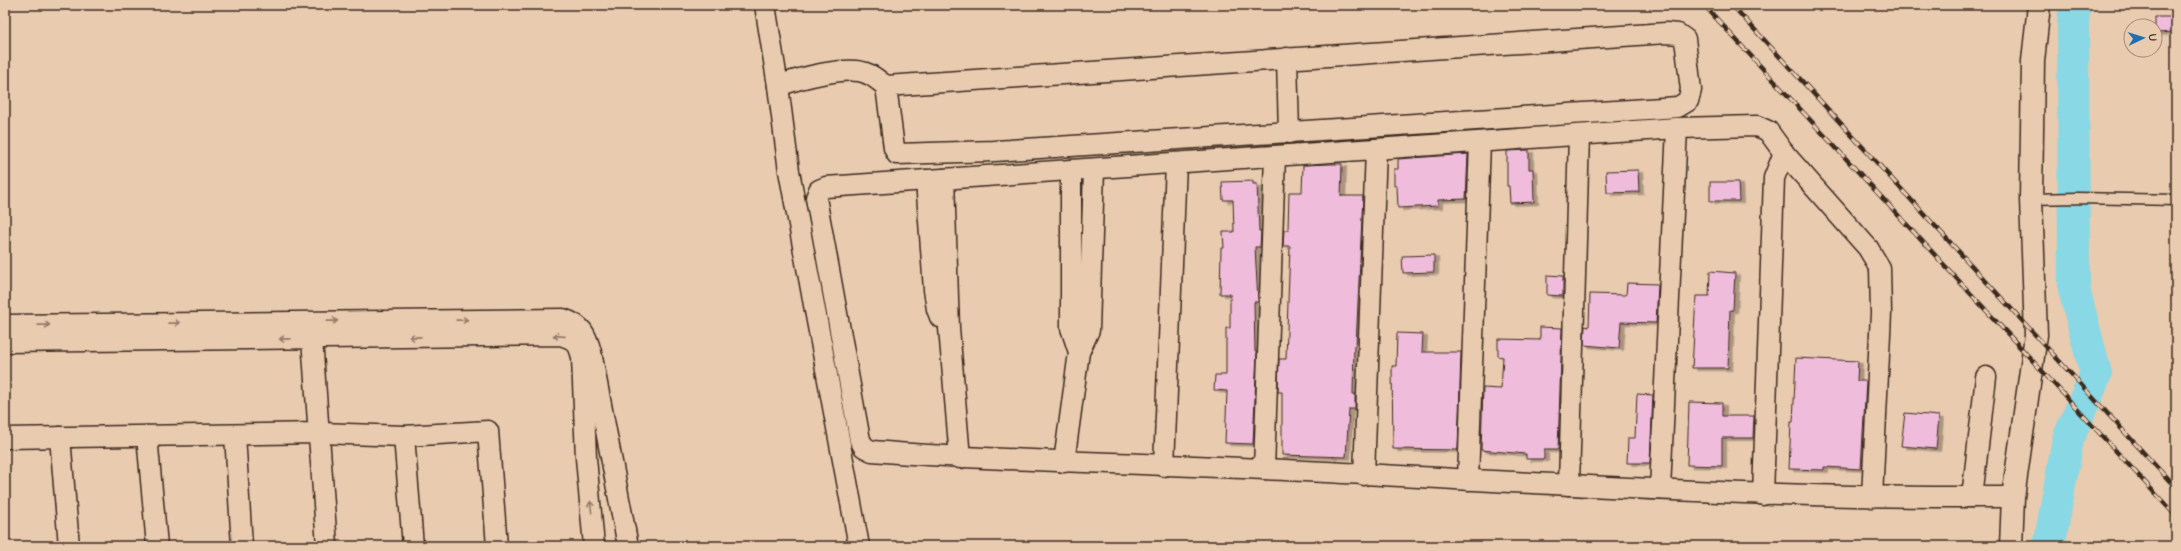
<svg xmlns="http://www.w3.org/2000/svg" width="2181" height="551" font-family="'Comic Neue',sans-serif">
<style>
.lines{fill:none;stroke-linecap:round;stroke-linejoin:round}
.river{stroke:#88d8e5;stroke-width:32}
.building{fill:#efbcdb;stroke:#3b2a1e;filter:url(#shadow)}
.lane-casing{stroke:#3b2a1e;stroke-width:13}
.street-casing{stroke:#3b2a1e;stroke-width:23}
.secondary-casing{stroke:#3b2a1e;stroke-width:25}
.lane{stroke:#e9cbb0;stroke-width:10}
.street{stroke:#e9cbb0;stroke-width:20}
.secondary{stroke:#e9cbb0;stroke-width:22}
.rail-casing{stroke:#3b2a1e;stroke-width:4.5}
.rail{stroke:#e9cbb0;stroke-width:3;stroke-dasharray:9;stroke-linecap:butt}
.oneway{stroke:#927a67}
</style>
<defs>
<filter id="shadow"><feDropShadow dx="4.5" dy="2.5" stdDeviation="0" flood-color="#0004"/></filter>
</defs>
<rect width="100%" height="100%" fill="#e9cbb0"/>
<filter id="ink" filterUnits="userSpaceOnUse"><feTurbulence type="fractalNoise" baseFrequency=".025" numOctaves="2"/><feDisplacementMap in="SourceGraphic" scale="8" xChannelSelector="R" yChannelSelector="G"/><feConvolveMatrix kernelMatrix="1 2 1 2 8 2 1 2 1" color-interpolation-filters="sRGB"/></filter>
<g filter="url(#ink)">
<g class="lines">
<path class="river" d="M2049,546L2068,439L2096,374L2074,289L2073,22L2075,5"/>
</g>
<g class="building">
<path d="M2155,17H2176V32L2155,33Z"/>
<path d="M1529,150V169H1533L1534,202L1510,203L1509,186H1507V151Z"/>
<path d="M1468,154L1466,199L1438,200V206L1398,208L1397,186H1394V169H1398V159Z"/>
<path d="M1331,164H1342L1341,196H1363L1356,345H1354L1353,394H1355V409H1349L1346,457L1282,455V392H1278L1279,359H1286L1290,246H1283L1284,230H1288L1289,192H1302L1303,165Z"/>
<path d="M1638,170L1639,192L1607,193L1606,171Z"/>
<path d="M1253,181V184H1257L1259,231H1261L1260,247H1255L1258,302H1254L1255,352H1257L1253,444L1225,443L1227,391L1214,390L1215,375H1226V328H1230V294H1220L1221,248H1224L1223,232H1234L1233,200H1223L1222,182Z"/>
<path d="M1710,182H1738L1739,201H1710Z"/>
<path d="M1434,255V272L1403,273L1402,256Z"/>
<path d="M1710,271L1735,273L1733,310H1730L1728,368H1692L1696,296H1709Z"/>
<path d="M1547,275L1563,276V296L1547,295Z"/>
<path d="M1627,283L1658,284L1656,323L1621,322L1619,348L1584,345L1585,326L1589,327L1590,294L1626,295Z"/>
<path d="M1540,327L1562,328L1558,450H1544V459H1526V454L1481,450L1483,388L1501,389L1503,357L1498,356V339L1540,340Z"/>
<path d="M1397,333L1423,334L1422,352H1461L1458,450L1393,449L1392,366H1396Z"/>
<path d="M1796,358L1858,361L1857,381H1866L1861,469L1824,467V470L1789,469L1791,422H1793Z"/>
<path d="M1637,394L1653,395L1650,463H1627L1628,438H1635Z"/>
<path d="M1689,402L1722,403V416H1754L1753,438H1722V466L1687,465Z"/>
<path d="M1905,413L1939,416L1936,449L1901,446Z"/>
</g>
<g class="lines">
<defs>
<path id="lane" d="M2031,199L2077,198L2176,200"/>
<g id="street">
<path d="M765,5L778,86"/>
<path d="M1287,58L1289,133"/>
<path d="M1071,170V328L1079,352"/>
<path d="M944,179L949,328L960,458"/>
<path d="M926,180L934,290L937,309L940,317"/>
<path d="M5,325L563,319C582,325 586,334 591,352L628,546"/>
<path d="M311,325L327,546"/>
<path d="M5,342L561,335C576,340 578,342 582,357L586,458L594,546"/>
<path d="M235,435L242,546"/>
<path d="M147,436L157,546"/>
<path d="M404,436L413,546"/>
<path d="M60,437L69,546"/>
<path d="M5,438L320,433L404,436L488,431L497,546"/>
<path d="M1064,462L1079,352L1089,330L1094,169"/>
<path d="M1164,466L1176,163"/>
<path d="M1264,469L1275,156"/>
<path d="M1364,475L1376,149"/>
<path d="M1468,480L1480,142"/>
<path d="M1569,485L1579,135"/>
<path d="M1660,489L1677,128"/>
<path d="M1763,495L1774,178L1784,153"/>
<path d="M1872,497L1881,313L1880,268L1868,248L1784,153L1768,131L1757,126L1677,128L826,187L819,190L816,198L860,440L864,447L872,451C1003,462 1134,462 1264,469C1500,480 1735,498 1972,497L1986,377"/>
<path d="M1972,497H2013"/>
<path d="M859,546L789,171L778,86C797,79 849,64 868,74C874,76 880,82 886,86L1666,33L1678,34L1685,39L1691,90L1688,101L1678,107L994,151L897,154L894,148L886,86"/>
</g>
<path id="secondary" d="M2011,546L2013,497L2036,335L2031,199L2033,61L2039,5"/>
</defs>
<use href="#lane" class="lane-casing"/>
<use href="#street" class="street-casing"/>
<use href="#secondary" class="secondary-casing"/>
<use href="#lane" class="lane"/>
<use href="#street" class="street"/>
<use href="#secondary" class="secondary"/>
<defs>
<g id="rail">
<path d="M1704,5L2176,516"/>
<path d="M1732,5L2176,488"/>
</g>
</defs>
<use href="#rail" class="rail-casing"/>
<use href="#rail" class="rail"/>
</g>
<defs><path id="oneway-shaft" d="M-6 0H5M1.5-3L5.5 0L1.5 3" fill="none" stroke-width="1.6" stroke-linecap="round" stroke-linejoin="round"/></defs>
<g class="oneway">
<use href="#oneway-shaft" transform="translate(462 320) rotate(-1)"/>
<use href="#oneway-shaft" transform="translate(332 321) rotate(-1)"/>
<use href="#oneway-shaft" transform="translate(174 323) rotate(-1)"/>
<use href="#oneway-shaft" transform="translate(44 325) rotate(-1)"/>
<use href="#oneway-shaft" transform="translate(559 336) rotate(-176)"/>
<use href="#oneway-shaft" transform="translate(415 337) rotate(179)"/>
<use href="#oneway-shaft" transform="translate(285 339) rotate(179)"/>
<use href="#oneway-shaft" transform="translate(591 507) rotate(-96)"/>
</g>
</g>
<rect width="2181" height="551" fill="none" stroke="#e9cbb0" stroke-width="20"/>
<rect x="10" y="10" width="2161" height="531" fill="none" stroke="#3b2a1e" stroke-width="1.5" filter="url(#ink)"/>
<g transform="translate(2143 38) rotate(86)"><circle r="19" fill="#e9cbb0" stroke="#a38b76"/>
<path d="M0-3L7 15L0 10L-7 15Z" fill="#1f6fb2"/>
<text y="-6" font-size="11" font-weight="bold" text-anchor="middle" fill="#3b2a1e">U</text>
</g>
</svg>
